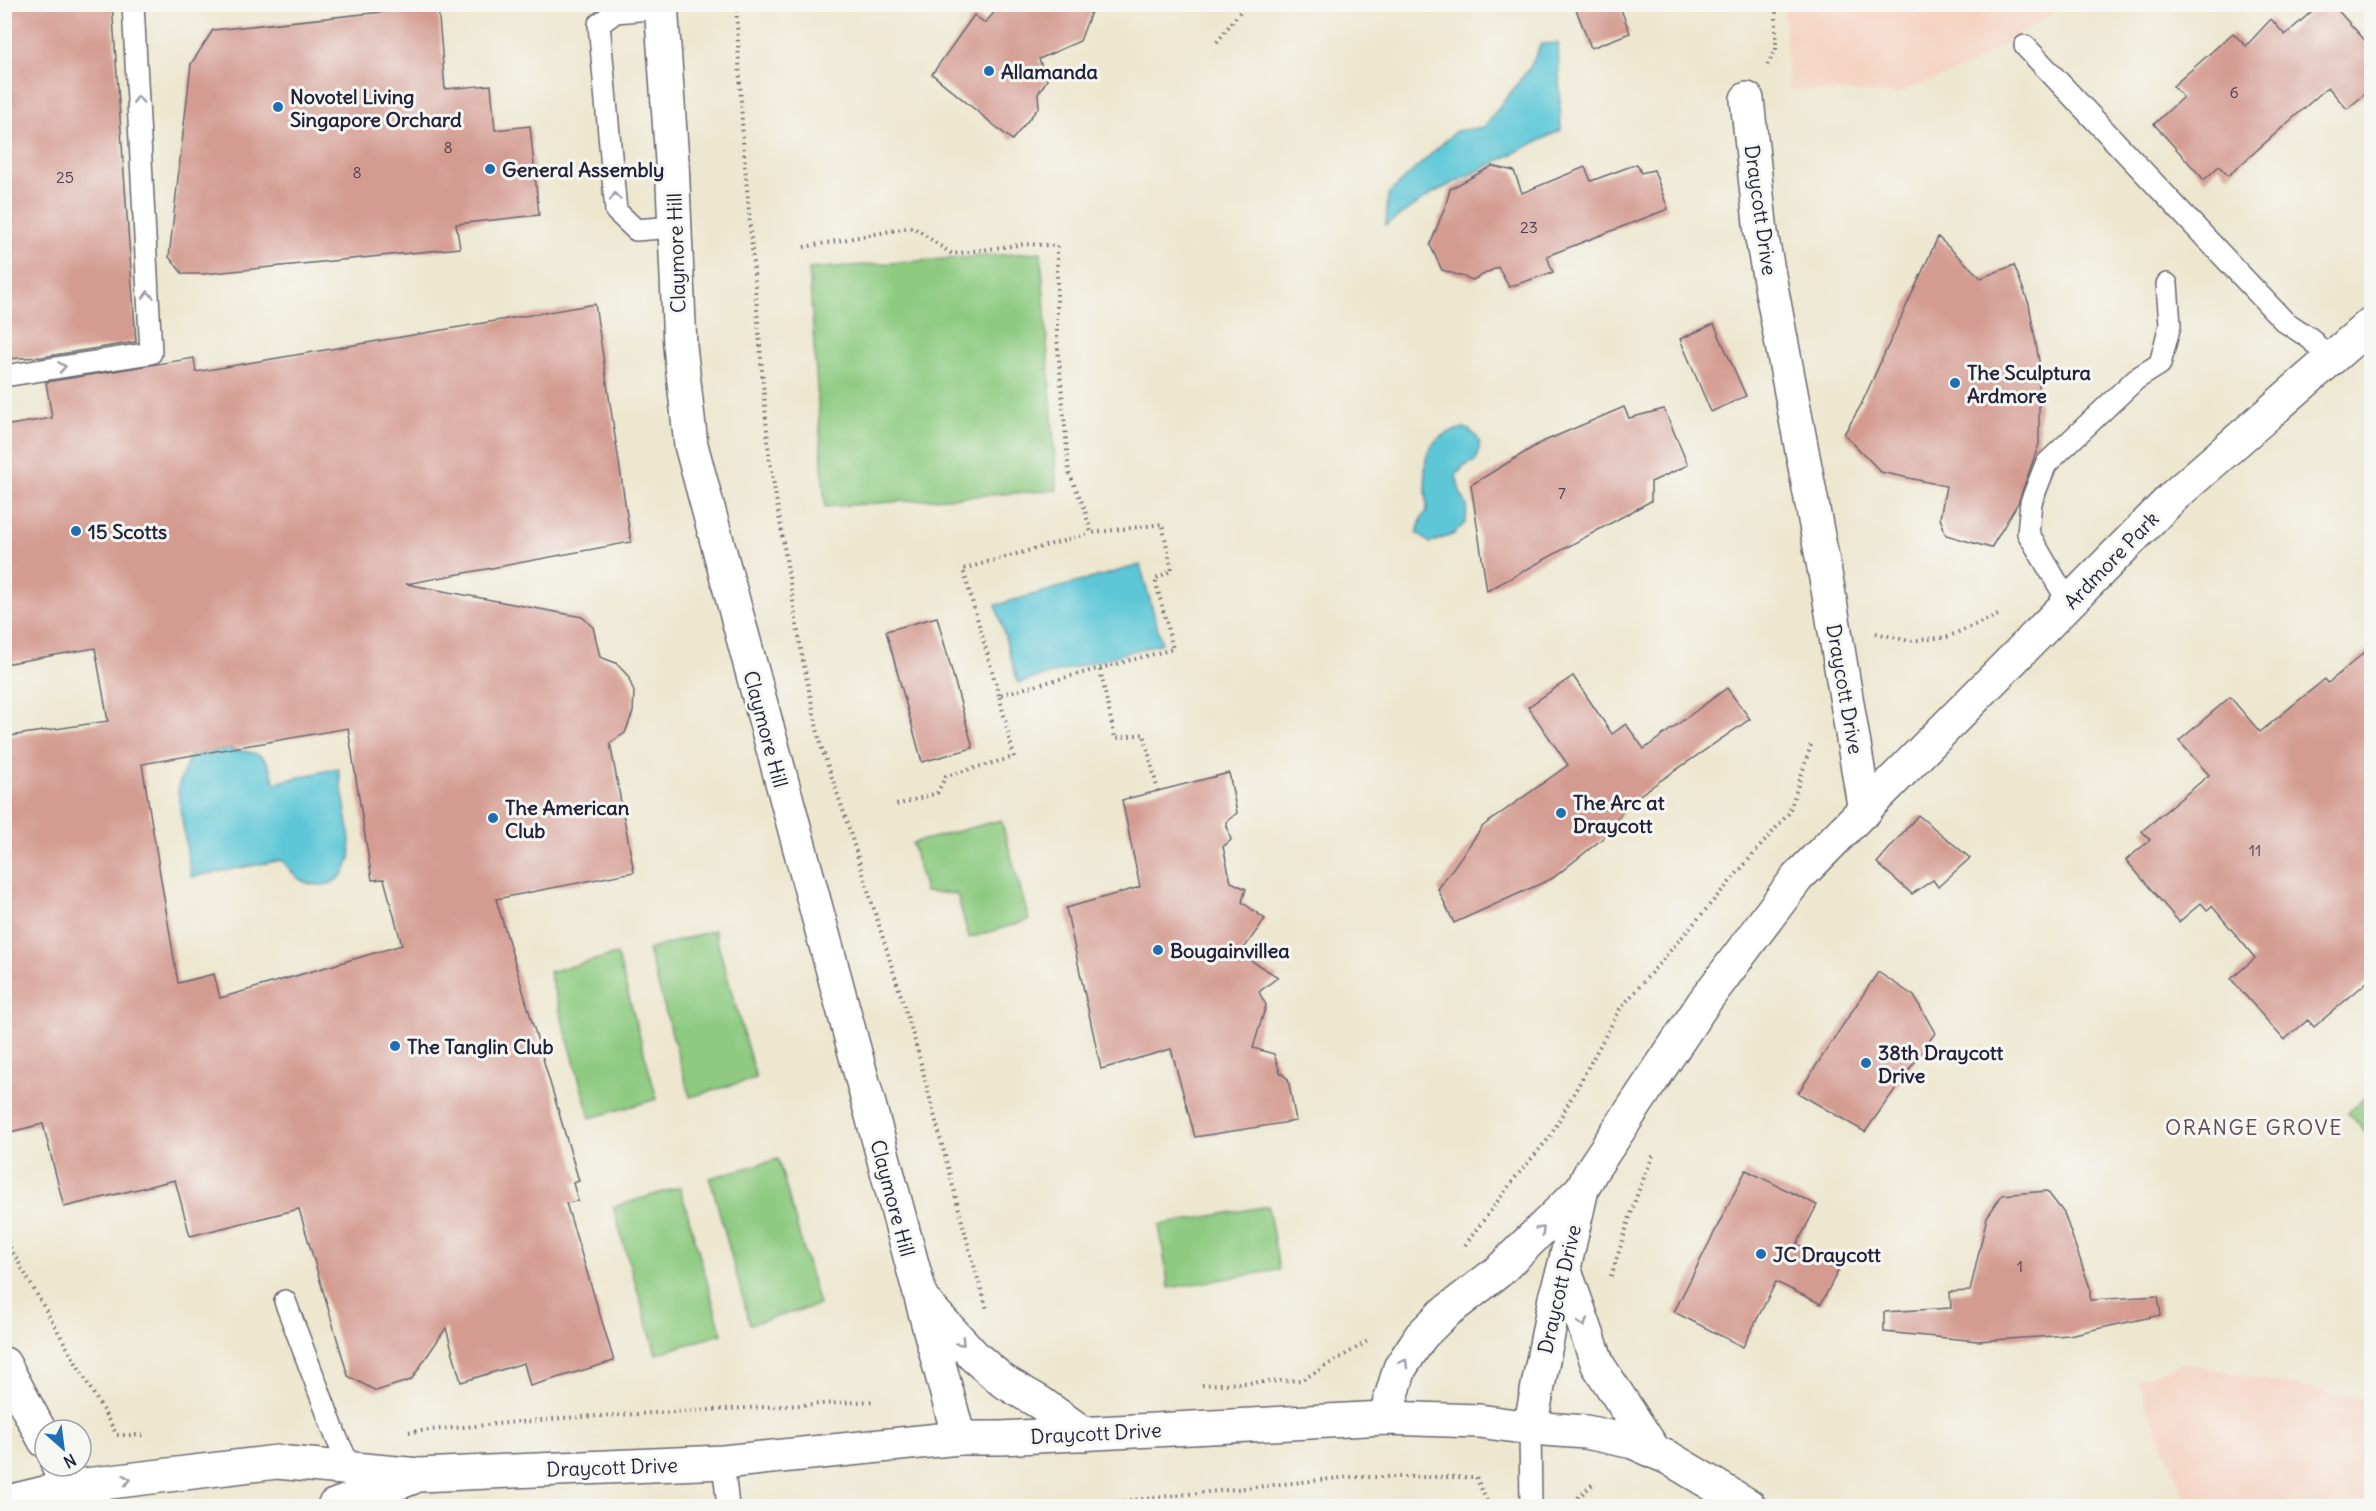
<svg xmlns="http://www.w3.org/2000/svg" width="2376" height="1511" font-family="Delius,sans-serif">
<style>
.built{fill:#f5d3c1}
.green{fill:#8ecb81;stroke:#58765e;stroke-width:1.5}
.water{fill:#5dc7d7;stroke:#407489;stroke-width:1.5}
.building{fill:#d49b91;fill-rule:evenodd}
.lines{fill:none;stroke-linecap:round;stroke-linejoin:round}
.lane-casing{stroke:#69676f;stroke-width:24}
.street-casing{stroke:#69676f;stroke-width:36}
.secondary-casing{stroke:#69676f;stroke-width:36}
.primary-casing{stroke:#69676f;stroke-width:36}
.path{stroke:#69676f;stroke-width:4;stroke-dasharray:1.5 4.5;stroke-linecap:butt}
.lane{stroke:#fff;stroke-width:21}
.street{stroke:#fff;stroke-width:33}
.secondary{stroke:#fff;stroke-width:33}
.primary{stroke:#fff;stroke-width:33}
.oneway{stroke:#9c9ca7}
.poi-dot{fill:#1f6fb2;stroke:#f6f6f2;stroke-width:2}
.labels{text-anchor:middle;dominant-baseline:central;stroke-width:6;stroke-linejoin:round;paint-order:stroke}
.number-label{font-size:16px;fill:#4e4050}
.poi-label{font-size:20px;font-weight:bold;fill:#22223b;stroke:#f6f6f2;text-anchor:start}
.street-label{font-size:20px;fill:#22223b;stroke:#f6f6f2}
.neighbourhood-label{font-size:21px;letter-spacing:1.5px;fill:#604c59;stroke:#f6f6f2}
</style>
<rect width="100%" height="100%" fill="#f6f6f2"/>
<filter id="ink" filterUnits="userSpaceOnUse"><feTurbulence type="fractalNoise" baseFrequency=".0167" numOctaves="2"/><feDisplacementMap in="SourceGraphic" scale="12" xChannelSelector="R" yChannelSelector="G"/><feConvolveMatrix kernelMatrix="1 2 1 2 8 2 1 2 1" color-interpolation-filters="sRGB"/></filter>
<filter id="wash" filterUnits="userSpaceOnUse"><feTurbulence type="fractalNoise" baseFrequency=".008" numOctaves="4" result="noise"/><feDisplacementMap in="SourceGraphic" scale="24" xChannelSelector="R" yChannelSelector="G"/><feGaussianBlur stdDeviation="1.35" result="paint"/><feColorMatrix in="noise" values="0 0 0 0 0 0 0 0 0 0 0 0 0 0 0 0 0 1.4 0 .05"/><feComposite in="paint" operator="in"/></filter>
<g filter="url(#wash)">
<rect width="100%" height="100%" fill="#ede7cf"/>
<g class="built">
<path d="M1784,5V4L2065,5L1968,67L1895,94L1788,90Z"/>
<path d="M2184,1363L2371,1401V1506H2188L2137,1380Z"/>
</g>
<g class="green">
<path d="M1041,252L1057,490L825,507L809,269Z"/>
<path d="M1001,820L1029,920L969,938L957,894L925,892L912,843Z"/>
<path d="M714,930L756,1078L690,1097L648,950Z"/>
<path d="M617,954L657,1099L590,1118L549,972Z"/>
<path d="M2371,1091V1138L2348,1113Z"/>
<path d="M778,1159L819,1305L750,1324L710,1178Z"/>
<path d="M680,1187L722,1334L656,1354L613,1207Z"/>
<path d="M1268,1206L1279,1270L1169,1288L1159,1225Z"/>
</g>
<g class="water">
<path d="M1558,43L1561,130L1433,193L1386,225L1388,194L1456,131L1484,127L1531,66L1541,44Z"/>
<path d="M1465,428C1482,437 1482,444 1476,461L1464,466L1456,475L1460,492L1467,505L1466,522L1454,534L1430,543L1417,533L1422,517L1427,512C1427,472 1412,438 1465,428Z"/>
<path d="M1140,565L1162,643L1018,683L996,605Z"/>
<path d="M229,749C259,753 267,752 275,783L338,768C341,785 354,846 350,859C346,873 337,884 322,885C301,886 294,875 282,860L191,877L179,800L178,786L190,756Z"/>
</g>
<g id="blocks">
<g class="building">
<path d="M4,4H112L136,342L42,357L4,359Z"/>
<path d="M1020,4H1094L1080,41L1039,59L1047,80L1038,94L1039,107L1012,140L932,74L974,15L985,23L997,9H1017Z"/>
<path d="M1574,4H1619L1630,33L1591,48Z"/>
<path d="M2320,4H2332L2372,48V88L2347,109L2328,87L2228,176L2219,166L2204,180L2154,124L2183,97L2173,86L2233,33L2246,46L2271,19L2285,35Z"/>
<path d="M438,6L445,89L491,85L495,130L530,126L539,215L456,224L460,248L203,274H183L169,257L191,64L213,30Z"/>
<path d="M1637,164L1641,173L1654,170L1668,209L1547,256L1553,272L1509,287L1498,267L1473,280L1442,270L1430,245L1446,204L1450,189L1492,166L1514,171L1522,193L1585,167L1591,181Z"/>
<path d="M1938,237L1981,278L2014,265L2029,304L2039,361V444L2018,503L1991,548L1946,535L1940,518L1946,486L1881,472L1844,434L1860,407Z"/>
<path d="M595,304L631,542L406,584L582,617L593,627L600,657L616,663L628,676L634,692L633,712L625,733L610,743L634,872L496,899L579,1181L573,1183L578,1201L566,1203L614,1361L530,1386L524,1363L461,1382L446,1328L411,1380L376,1391L348,1376L299,1209L190,1236L175,1180L64,1207L43,1124L10,1132L4,1110V737L108,721L95,648L4,664V426L52,418L46,382L194,358L196,372ZM348,728L372,880L384,879L402,945L220,998L214,974L178,983L142,764Z"/>
<path d="M1714,324L1746,396L1711,412L1680,339Z"/>
<path d="M1624,407L1629,418L1664,409L1688,465L1651,482V501L1487,591L1471,485L1540,443Z"/>
<path d="M937,617L973,748L922,762L886,631Z"/>
<path d="M2372,646V978L2314,1027L2308,1020L2284,1040L2231,979L2255,958L2212,906L2207,910L2201,903L2179,922L2126,860L2150,840L2142,831L2209,775L2179,741L2230,697L2260,732L2325,679L2328,683Z"/>
<path d="M1573,676L1612,734L1626,724L1644,749L1727,688L1750,719L1631,801L1602,839L1553,878L1454,923L1438,889L1483,826L1568,765L1528,707Z"/>
<path d="M1229,773L1237,813L1226,822L1231,840L1223,847L1231,882L1246,889L1242,902L1265,919L1240,954L1278,977L1259,992L1266,1005L1253,1048L1274,1054L1280,1072L1288,1079L1296,1121L1195,1137L1171,1049L1101,1069L1066,908L1140,887L1122,800Z"/>
<path d="M1918,815L1970,858L1938,887L1933,880L1912,894L1877,863Z"/>
<path d="M1878,972L1914,996L1935,1033L1865,1132L1798,1093Z"/>
<path d="M1746,1170L1817,1205L1797,1244L1841,1265L1821,1304L1776,1282L1743,1347L1674,1312Z"/>
<path d="M2047,1191L2064,1213L2090,1288V1300L2158,1296L2161,1315L2069,1335L1978,1341L1884,1332V1312L1951,1308L1950,1292L1970,1291L1987,1217L2002,1195Z"/>
</g>
</g>
</g>
<g filter="url(#ink)">
<use href="#blocks" fill-opacity="0" stroke="#69676f" stroke-width="1.5"/>
<g class="lines">
<defs>
<g id="lane">
<path d="M661,8L616,12L599,24L616,211L636,230L674,227"/>
<path d="M2025,46L2284,321L2311,339L2329,360"/>
<path d="M4,376L151,353L133,4"/>
<path d="M2069,603L2028,533L2031,502L2046,464L2136,379L2160,364L2170,325L2167,284"/>
<path d="M285,1301L337,1439L351,1469"/>
<path d="M1530,1428L1531,1506"/>
<path d="M723,1462L728,1506"/>
</g>
<g id="street">
<path d="M661,4L672,161L680,346L691,445L959,1438"/>
<path d="M1747,99L1761,233L1828,589L1865,811"/>
<path d="M1564,1268L1598,1365L1655,1452"/>
<path d="M925,1303L975,1357L1003,1381L1039,1402L1084,1434"/>
<path d="M1385,1418L1400,1368L1421,1336L1442,1315L1499,1271L1582,1189"/>
<path d="M1530,1428L1555,1298L1564,1268L1582,1189L1592,1170L1704,1002L1797,878L2175,495L2372,323"/>
<path d="M69,1487L277,1462L419,1475L723,1462L959,1438H1001L1385,1418L1479,1421L1530,1428L1586,1432L1633,1442L1669,1458L1749,1506"/>
<path d="M334,1506L411,1478"/>
</g>
<g id="secondary">
<path d="M4,1364L45,1441"/>
<path d="M58,1466L80,1506"/>
</g>
<path id="primary" d="M4,1503L69,1487"/>
</defs>
<use href="#lane" class="lane-casing"/>
<use href="#street" class="street-casing"/>
<use href="#secondary" class="secondary-casing"/>
<use href="#primary" class="primary-casing"/>
<g class="path">
<path d="M736,4L743,140L769,455L802,656L820,743L845,816L915,1041L969,1248L987,1309"/>
<path d="M1217,42L1246,4"/>
<path d="M1767,65L1776,50V4"/>
<path d="M804,247L913,227L952,254L1025,244L1057,246V337L1069,473L1084,507L1091,533L1162,524L1172,570L1155,579L1173,649L999,695L1014,757L946,776L937,793L893,806"/>
<path d="M1876,633L1909,641L1947,637L2000,614"/>
<path d="M1100,670L1115,738L1144,734L1158,791"/>
<path d="M999,695L963,569L1091,533"/>
<path d="M4,1237L117,1435H147"/>
<path d="M1465,1245L1515,1178L1550,1137L1620,1009L1789,813L1812,742"/>
<path d="M1611,1276L1638,1192L1654,1153"/>
<path d="M1202,1385L1302,1380L1370,1340"/>
<path d="M409,1432L563,1418L875,1401"/>
<path d="M1076,1506L1349,1477H1476L1489,1506"/>
<path d="M1569,1506L1594,1483"/>
</g>
<use href="#lane" class="lane"/>
<use href="#street" class="street"/>
<use href="#secondary" class="secondary"/>
<use href="#primary" class="primary"/>
</g>
<defs><path id="oneway-chevron" d="M-2-3.5L2.5 0L-2 3.5" fill="none" stroke-width="1.6" stroke-linecap="round" stroke-linejoin="round" transform="scale(1.5)"/></defs>
<g class="oneway">
<use href="#oneway-chevron" transform="translate(138 100) rotate(-93)"/>
<use href="#oneway-chevron" transform="translate(615 197) rotate(-95)"/>
<use href="#oneway-chevron" transform="translate(148 295) rotate(-93)"/>
<use href="#oneway-chevron" transform="translate(62 367) rotate(-9)"/>
<use href="#oneway-chevron" transform="translate(1541 1230) rotate(-45)"/>
<use href="#oneway-chevron" transform="translate(1583 1323) rotate(71)"/>
<use href="#oneway-chevron" transform="translate(961 1342) rotate(47)"/>
<use href="#oneway-chevron" transform="translate(1404 1363) rotate(-60)"/>
<use href="#oneway-chevron" transform="translate(127 1480) rotate(-7)"/>
</g>
</g>
<g class="poi-dot">
<circle cx="989" cy="71" r="6"/>
<circle cx="278" cy="107" r="6"/>
<circle cx="490" cy="169" r="6"/>
<circle cx="1955" cy="383" r="6"/>
<circle cx="76" cy="531" r="6"/>
<circle cx="1561" cy="813" r="6"/>
<circle cx="493" cy="818" r="6"/>
<circle cx="1158" cy="950" r="6"/>
<circle cx="395" cy="1046" r="6"/>
<circle cx="1866" cy="1063" r="6"/>
<circle cx="1761" cy="1254" r="6"/>
</g>
<g class="labels">
<g class="number-label">
<text x="2234" y="92">6</text>
<text x="448" y="147">8</text>
<text x="357" y="172">8</text>
<text x="65" y="177">25</text>
<text x="1529" y="227">23</text>
<text x="1562" y="493">7</text>
<text x="2255" y="850">11</text>
<text x="2020" y="1266">1</text>
</g>
<g class="poi-label">
<text x="1001" y="71">Allamanda</text>
<text x="290" y="96">Novotel Living<tspan x="290" dy="23">Singapore Orchard</tspan></text>
<text x="502" y="169">General Assembly</text>
<text x="1967" y="372">The Sculptura<tspan x="1967" dy="23">Ardmore</tspan></text>
<text x="88" y="531">15 Scotts</text>
<text x="1573" y="802">The Arc at<tspan x="1573" dy="23">Draycott</tspan></text>
<text x="505" y="807">The American<tspan x="505" dy="23">Club</tspan></text>
<text x="1170" y="950">Bougainvillea</text>
<text x="407" y="1046">The Tanglin Club</text>
<text x="1878" y="1052">38th Draycott<tspan x="1878" dy="23">Drive</tspan></text>
<text x="1773" y="1254">JC Draycott</text>
</g>
<g class="street-label">
<text transform="translate(1761 210) rotate(82)">Draycott Drive</text>
<text transform="translate(676 253) rotate(-92)">Claymore Hill</text>
<text transform="translate(2111 560) rotate(-46)">Ardmore Park</text>
<text transform="translate(1845 689) rotate(80)">Draycott Drive</text>
<text transform="translate(766 729) rotate(75)">Claymore Hill</text>
<text transform="translate(893 1198) rotate(75)">Claymore Hill</text>
<text transform="translate(1559 1289) rotate(-77)">Draycott Drive</text>
<text transform="translate(1096 1433) rotate(-3)">Draycott Drive</text>
<text transform="translate(612 1467) rotate(-2)">Draycott Drive</text>
</g>
<g class="neighbourhood-label">
<text x="2254" y="1127">ORANGE GROVE</text>
</g>
</g>
<rect width="2376" height="1511" fill="none" stroke="#f6f6f2" stroke-width="24"/>
<g transform="translate(63 1448) rotate(152)"><circle r="28" fill="#f6f6f2" stroke="#a1a1a9" stroke-width="1.5"/>
<path d="M0-4.5L10 22L0 15L-10 22Z" fill="#1f6fb2"/>
<text y="-9" font-size="16" font-weight="bold" text-anchor="middle" fill="#22223b">N</text>
</g>
</svg>
